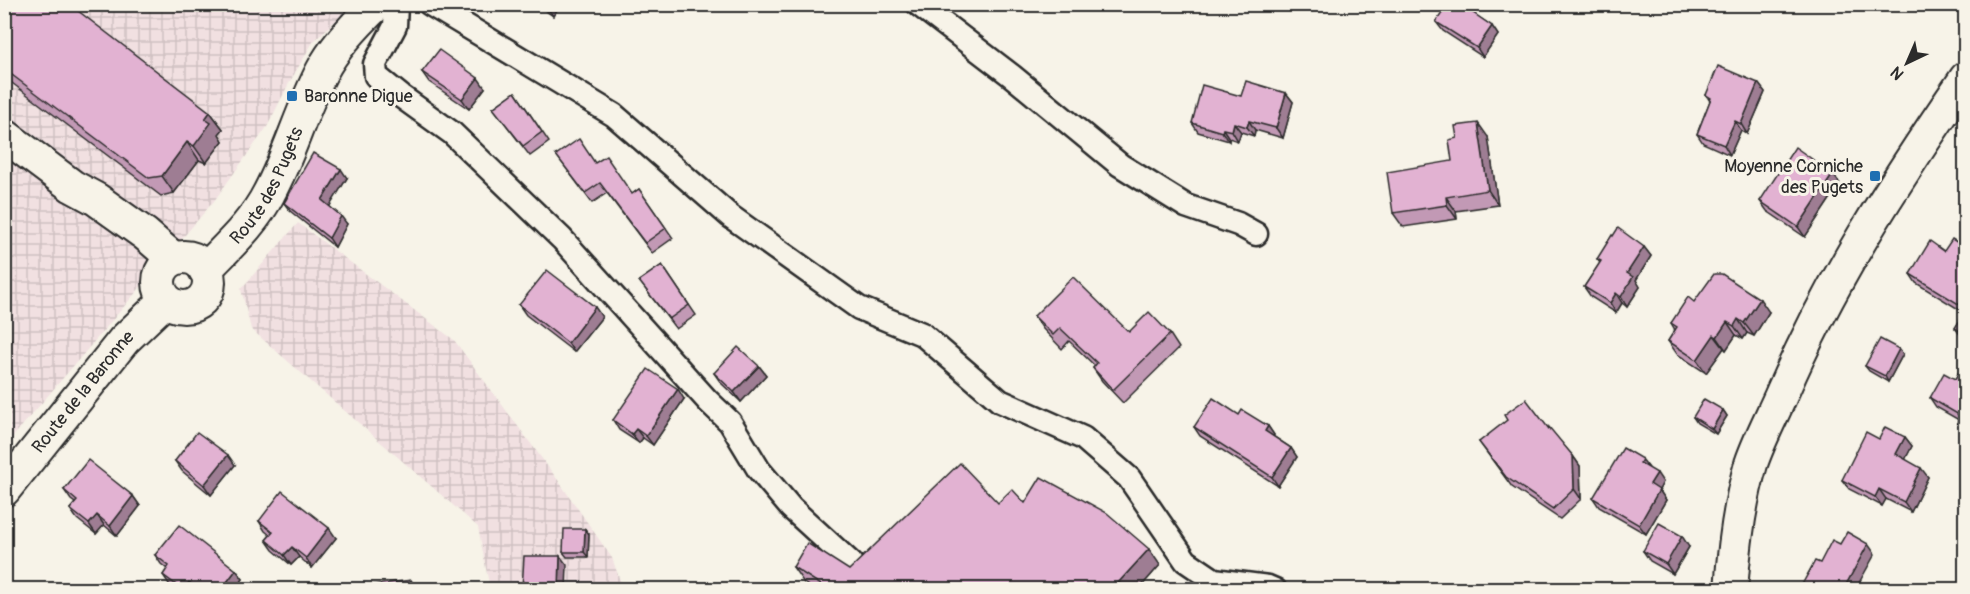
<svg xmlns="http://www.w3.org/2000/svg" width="1970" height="594" font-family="Pangolin,sans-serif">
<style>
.industrial{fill:url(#industrial-grid)}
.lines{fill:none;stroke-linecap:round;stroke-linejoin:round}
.street-casing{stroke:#2b2b2b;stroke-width:27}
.secondary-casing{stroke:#2b2b2b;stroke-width:36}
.street{stroke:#f7f3e8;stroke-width:22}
.secondary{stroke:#f7f3e8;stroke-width:32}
.wall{fill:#c299b5;stroke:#2b2b2b;stroke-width:1.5}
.shaded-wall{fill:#9e7d93;stroke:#2b2b2b;stroke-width:1.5}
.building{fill:#e2b2d2;stroke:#2b2b2b;stroke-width:1.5}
.poi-dot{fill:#1f6fb2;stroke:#f7f3e8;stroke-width:2}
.labels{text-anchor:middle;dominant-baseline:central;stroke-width:6;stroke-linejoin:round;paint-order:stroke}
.poi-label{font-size:18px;fill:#2b2b2b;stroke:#f7f3e8;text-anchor:start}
.street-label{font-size:18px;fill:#2b2b2b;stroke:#f7f3e8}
</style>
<defs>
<pattern id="industrial-grid" width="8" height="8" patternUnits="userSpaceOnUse" patternTransform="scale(1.5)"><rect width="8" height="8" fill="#f1e0e1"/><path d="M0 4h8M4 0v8" fill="none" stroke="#cfc0c1"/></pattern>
</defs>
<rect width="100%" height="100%" fill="#f7f3e8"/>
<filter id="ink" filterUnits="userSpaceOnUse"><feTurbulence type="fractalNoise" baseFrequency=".0167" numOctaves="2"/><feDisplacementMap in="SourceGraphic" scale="12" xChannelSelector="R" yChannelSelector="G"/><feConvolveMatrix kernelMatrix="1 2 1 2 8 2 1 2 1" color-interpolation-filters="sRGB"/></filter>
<g filter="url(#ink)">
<g class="industrial">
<path d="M5,5H352L313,42L288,85L267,127L214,201L5,446Z"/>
<path d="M298,223L454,340L560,483L612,558L623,589H490L478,527L251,329L241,289Z"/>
</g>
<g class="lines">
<defs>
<g id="street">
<path d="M396,4L395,26L375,64L376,76L402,97L452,133L562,239L708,401L730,422L759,470L791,508L851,563"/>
<path d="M430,4L614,115L730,216L859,308L922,334L1000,401L1083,438L1129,478L1186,561L1214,580L1268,587L1275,590"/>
<path d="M918,4L1012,76L1120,165L1186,206L1238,224L1256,234"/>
</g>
<g id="secondary">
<path d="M4,135L72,186L96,199L145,234L174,259"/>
<circle cx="184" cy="282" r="25"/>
<path id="s1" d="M205,270C228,246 254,223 269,193C290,154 301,111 322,71C335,46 356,24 377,4"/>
<path id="s2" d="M4,490L124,340L166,300"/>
<path d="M1731,590C1734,547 1739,505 1751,464C1759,440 1772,416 1782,393C1831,279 1896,180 1966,78"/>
</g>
</defs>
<use href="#street" class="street-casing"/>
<use href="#secondary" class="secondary-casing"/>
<use href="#street" class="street"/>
<use href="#secondary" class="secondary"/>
</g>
<g class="wall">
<path d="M4,4L210,112L223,129L219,134L223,141L206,163L199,160L174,193L161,196L4,77Z"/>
<path d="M536,4H561L553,16Z"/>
<path d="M1462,6L1492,26L1498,35L1483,57L1443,31L1436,22Z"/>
<path d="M422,72L485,88L469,109L429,82Z"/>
<path d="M1758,83L1765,92L1747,134L1741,130L1730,155L1703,143L1697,134L1710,101L1706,95Z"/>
<path d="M515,92L549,142L530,156L493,108Z"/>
<path d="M1286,93L1293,102L1283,138L1255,130L1254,136L1241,132L1238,141L1229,138V141L1198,132L1192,123L1241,96Z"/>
<path d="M1488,137L1498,205L1456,211L1457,219L1403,227L1393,213L1452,161Z"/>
<path d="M556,155L595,163L632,194L639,189L673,238L652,253L607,193L592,203Z"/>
<path d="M1833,174L1840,184L1805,237L1767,211L1760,201Z"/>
<path d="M347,178L329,206L347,224L335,247L290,211L284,203Z"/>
<path d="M1644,247L1651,256L1636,280L1640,287L1627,307L1622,303L1616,313L1591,297L1584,287L1600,263L1597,259Z"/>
<path d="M1965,247V339L1962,337L1955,328L1965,313L1916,283L1910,274L1944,251Z"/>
<path d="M662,265L696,315L676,329L639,281Z"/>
<path d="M1694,302L1769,312L1754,336L1747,333L1743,339L1736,335L1726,350L1724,348L1706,373L1677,354L1668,341L1675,330L1671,323Z"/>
<path d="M519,305L602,317L574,352L526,315Z"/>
<path d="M1034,316L1129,332L1170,334L1179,348L1123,403L1102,381L1093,368L1095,366L1069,341L1062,349L1043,329Z"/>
<path d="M1903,354L1888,382L1869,371L1865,366Z"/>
<path d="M1965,362V433L1964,431L1957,423L1959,420L1936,407L1930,398L1955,379Z"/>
<path d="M759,366L766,375L741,402L721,383L714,373Z"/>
<path d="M684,399L653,445L643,438L639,443L619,430L613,420Z"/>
<path d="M1723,410L1727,416L1716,434L1697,423L1693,417Z"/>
<path d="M1239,415L1268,426L1274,435L1273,436L1291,448L1297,457L1278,486L1200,436L1194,427Z"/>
<path d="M1549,429L1573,456L1580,466L1581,499L1560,519L1512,487L1479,442Z"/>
<path d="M1905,437L1912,446L1905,459L1928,477L1911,512L1886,499L1882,506L1849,489L1842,480L1879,439Z"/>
<path d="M175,461L235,465L211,495L182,471Z"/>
<path d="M1648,468L1663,482L1659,490L1666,500L1646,534L1599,507L1593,498Z"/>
<path d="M64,490L133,496L140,506L117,536L104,525L96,534L77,519L70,509L75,503L71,500Z"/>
<path d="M1025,503L1160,565L1138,590H814L804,583L793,567L849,570Z"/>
<path d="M259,521L336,538L312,568L299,557L291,565L273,550L266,540L270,535L265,531Z"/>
<path d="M585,529L589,534L588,557H567L563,552Z"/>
<path d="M1689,547L1673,574L1650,561L1643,551Z"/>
<path d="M155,555L236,570L243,579L235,590H177L169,584L163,575L167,569L161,564Z"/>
</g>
<g class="shaded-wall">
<path d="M547,4H561L553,16L546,6Z"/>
<path d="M1492,26L1498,35L1483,57L1477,48Z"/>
<path d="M478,78L485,88L469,109L462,99Z"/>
<path d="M1758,83L1765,92L1747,134L1741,124Z"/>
<path d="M1286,93L1293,102L1283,138L1276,128Z"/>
<path d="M210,112L223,129L219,134L223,141L206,163L194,146L205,119Z"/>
<path d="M1249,121L1255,130L1254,136L1247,127Z"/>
<path d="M1735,121L1741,130L1730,155L1724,145Z"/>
<path d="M1234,123L1241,132L1238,141L1232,131Z"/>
<path d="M1478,123L1488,137L1498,205L1488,190Z"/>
<path d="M1223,129L1229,138V141L1222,132Z"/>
<path d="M187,142L199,160L174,193L162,176Z"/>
<path d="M341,169L347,178L328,209L322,200Z"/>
<path d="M1833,174L1840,184L1805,237L1798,227Z"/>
<path d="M1446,197L1456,211L1457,219L1447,205Z"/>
<path d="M341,216L347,224L335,247L329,238Z"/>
<path d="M1644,247L1651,256L1636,280L1640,287L1627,307L1621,297L1627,273Z"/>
<path d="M1616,293L1622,303L1616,313L1610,303Z"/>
<path d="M1760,299L1769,312L1754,336L1744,323Z"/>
<path d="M4,304L8,309L4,313Z"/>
<path d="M595,307L602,317L574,352L568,343Z"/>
<path d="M1738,319L1747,333L1743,339L1734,326Z"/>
<path d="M1727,322L1736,335L1726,350L1717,337Z"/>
<path d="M4,329L12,341L4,350Z"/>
<path d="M1714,335L1724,348L1706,373L1697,360Z"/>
<path d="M1899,349L1903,354L1888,382L1885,376Z"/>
<path d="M759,366L766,375L741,402L734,392Z"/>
<path d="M678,389L684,399L653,445L646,436Z"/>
<path d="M1723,410L1727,416L1716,434L1712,429Z"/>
<path d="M1268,426L1274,435L1271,440L1265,431Z"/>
<path d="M636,429L643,438L639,443L632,434Z"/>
<path d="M1905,437L1912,446L1903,464L1896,454Z"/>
<path d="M1291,448L1297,457L1278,486L1272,477Z"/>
<path d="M228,455L235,465L211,495L204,485Z"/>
<path d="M1573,456L1580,466L1581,499L1574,489Z"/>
<path d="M1642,459L1649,468L1640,463Z"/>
<path d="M1921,468L1928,477L1911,512L1904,502Z"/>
<path d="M1657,473L1663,482L1657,494L1650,484Z"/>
<path d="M1879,489L1886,499L1882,506L1875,497Z"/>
<path d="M1659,490L1666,500L1646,534L1639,525Z"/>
<path d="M133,496L140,506L117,536L110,526Z"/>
<path d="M97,515L104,525L96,534L89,524Z"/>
<path d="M329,528L336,538L312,568L306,558Z"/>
<path d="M585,529L589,534L588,557L584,552Z"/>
<path d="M1682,536L1689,547L1673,574L1666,564Z"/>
<path d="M1868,544L1875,554L1855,590H1843Z"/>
<path d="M292,547L299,557L291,565L284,555Z"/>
<path d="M1149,549L1160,565L1138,590H1122L1118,583Z"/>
<path d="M560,556L567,565L566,590H559Z"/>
<path d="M236,570L243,579L235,590H221Z"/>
<path d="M411,580L417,590H412Z"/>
<path d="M189,582L195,590H183Z"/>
</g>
<g class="building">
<path d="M4,4H69L210,112L205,119L211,123L194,146L187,142L162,176L149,178L4,69Z"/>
<path d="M1448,4H1460L1492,26L1477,48L1436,22Z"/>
<path d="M439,50L478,78L462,99L422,72Z"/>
<path d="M1718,66L1758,83L1741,124L1735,121L1724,145L1697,134L1711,98L1706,95Z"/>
<path d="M1246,81L1286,93L1276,128L1249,121L1247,127L1234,123L1232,131L1223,129L1222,132L1192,123L1202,85L1241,96Z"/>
<path d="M515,92L542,132L523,146L493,108Z"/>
<path d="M1478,123L1488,190L1446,197L1447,205L1393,213L1387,172L1452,161L1449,140L1457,138L1455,126Z"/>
<path d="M579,139L595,163L606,156L632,194L639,189L666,228L645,243L600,183L585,193L556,155Z"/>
<path d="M1795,147L1833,174L1798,227L1760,201Z"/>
<path d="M313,153L341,169L322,200L341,216L329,238L284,203Z"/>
<path d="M1618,228L1644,247L1627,273L1633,277L1621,297L1616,293L1610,303L1584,287L1601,261L1597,259L1612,235L1613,236Z"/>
<path d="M1952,239L1965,247V308L1910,274L1930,241L1944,251Z"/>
<path d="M662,265L689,305L669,319L639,281Z"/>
<path d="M547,270L595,307L568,343L519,305Z"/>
<path d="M1714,274H1722L1760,299L1744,323L1738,319L1734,326L1727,322L1717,337L1714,335L1697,360L1668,341L1677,327L1671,323L1688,297L1694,302Z"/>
<path d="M1073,277L1129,332L1149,312L1170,334L1113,390L1093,368L1097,363L1060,328L1053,335L1034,316Z"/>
<path d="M1965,312V334L1955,328Z"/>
<path d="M1880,339L1899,349L1885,376L1865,366Z"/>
<path d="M738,347L759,366L734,392L714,373Z"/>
<path d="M1965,361V427L1957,423L1961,416L1930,398L1944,373L1955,379Z"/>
<path d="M648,369L678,389L646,436L636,429L632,434L613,420Z"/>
<path d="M1213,398L1239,415L1242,410L1268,426L1265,431L1291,448L1272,477L1194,427Z"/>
<path d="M1526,399L1549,429V427L1573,456L1574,489L1553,509L1506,477L1479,442L1507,420L1504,415Z"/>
<path d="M1704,399L1723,410L1712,429L1693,417Z"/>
<path d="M1885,427L1905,437L1896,454L1921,468L1904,502L1879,489L1875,497L1842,480L1866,432L1879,439Z"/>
<path d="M197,432L228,455L204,485L175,461Z"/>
<path d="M1623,448L1642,459L1640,463L1657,473L1650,484L1659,490L1639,525L1593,498Z"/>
<path d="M88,460L133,496L110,526L97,515L89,524L70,509L77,501L64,490Z"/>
<path d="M960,463L998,503L1012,489L1025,503L1041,477L1107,513L1149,549L1118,583L1136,590H825L826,588L793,567L807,543L849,570Z"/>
<path d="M282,491L329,528L306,558L292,547L284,555L266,540L273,532L259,521Z"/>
<path d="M1659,523L1682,536L1666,564L1643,551Z"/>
<path d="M179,525L236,570L221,590H199L189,582L183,590L163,575L169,566L155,555Z"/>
<path d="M564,529H585L584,552H563Z"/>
<path d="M1847,532L1868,544L1843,590H1799L1815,561L1820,563L1832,540L1840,544Z"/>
<path d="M524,556H560L559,590H522Z"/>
<path d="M411,580L412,590H351V588Z"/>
</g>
</g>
<g class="poi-dot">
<rect x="286" y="90" width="12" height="12" rx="3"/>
<rect x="1869" y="170" width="12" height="12" rx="3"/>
</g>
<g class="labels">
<g class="poi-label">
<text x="304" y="96">Baronne Digue</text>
<text x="1863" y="166" text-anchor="end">Moyenne Corniche<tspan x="1863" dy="21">des Pugets</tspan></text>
</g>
<g class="street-label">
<text stroke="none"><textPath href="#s1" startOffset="106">Route des Pugets</textPath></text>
<text stroke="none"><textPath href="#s2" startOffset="126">Route de la Baronne</textPath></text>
</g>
</g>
<rect width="1970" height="594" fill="none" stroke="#f7f3e8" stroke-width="24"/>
<rect x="12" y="12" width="1946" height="570" fill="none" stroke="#2b2b2b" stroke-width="2" filter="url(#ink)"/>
<g transform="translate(1907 63) rotate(224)" stroke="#f7f3e8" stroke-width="4.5" paint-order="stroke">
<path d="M0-4.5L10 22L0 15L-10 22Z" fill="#2b2b2b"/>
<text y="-9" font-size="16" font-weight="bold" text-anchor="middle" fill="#2b2b2b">N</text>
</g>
</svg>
